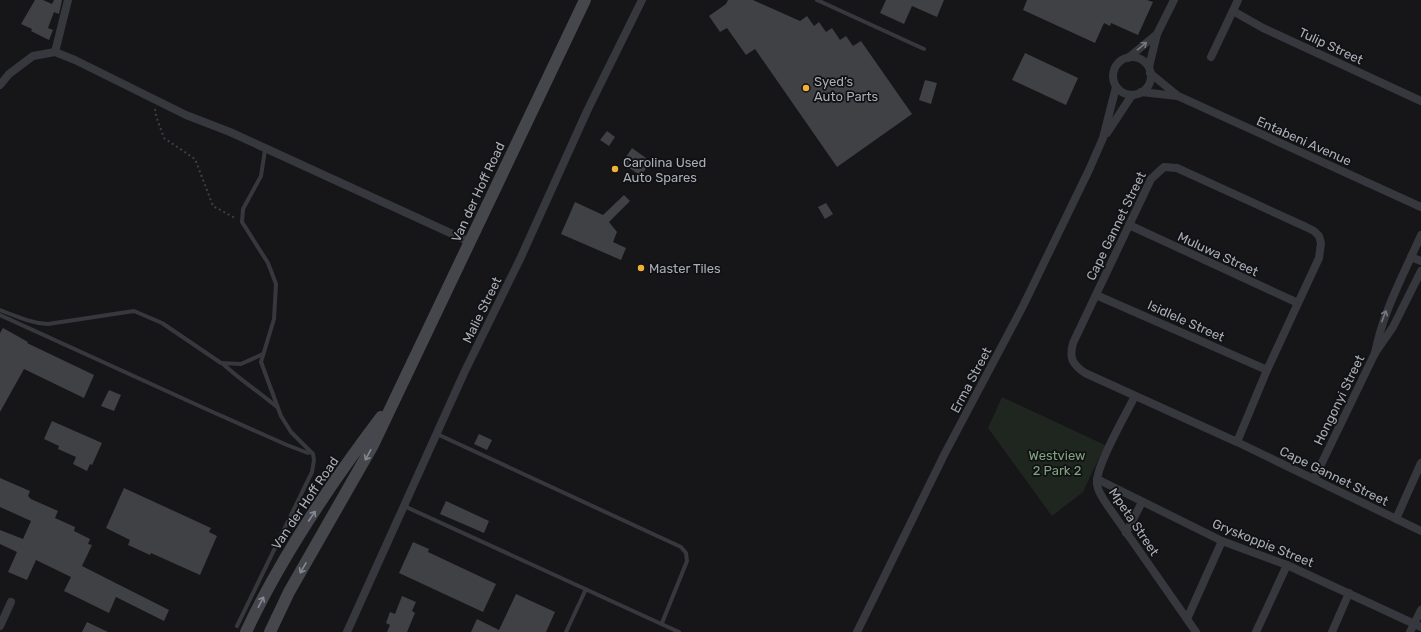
<svg xmlns="http://www.w3.org/2000/svg" width="1421" height="632" font-family="Rubik,sans-serif">
<style>
.green{fill:#1e261f}
.building{fill:#404145}
.lines{fill:none;stroke-linecap:round;stroke-linejoin:round}
.path{stroke:#3d3f44;stroke-width:2;stroke-dasharray:2 3;stroke-linecap:butt}
.service{stroke:#37383d;stroke-width:4}
.minor{stroke:#37383d;stroke-width:8}
.secondary{stroke:#45474d;stroke-width:12}
.oneway{stroke:#757881}
.oneway2{stroke:#858993}
.poi-dot{fill:#f2b134;stroke:#111113;stroke-width:1.5}
.labels{text-anchor:middle;dominant-baseline:central;stroke-width:3.5;stroke-linejoin:round;paint-order:stroke}
.street-label{font-size:13px;fill:#a8adb8;stroke:#111113}
.poi-label{font-size:13px;fill:#a8adb8;stroke:#111113;text-anchor:start}
.park-label{font-size:13px;fill:#7fa381;stroke:#111113}
</style>
<rect width="100%" height="100%" fill="#161618"/>
<path class="green" d="M1002,397L1105,445L1083,492L1052,516L988,428Z"/>
<g class="building">
<path d="M35,0H43L52,4L54,0H62L59,14L54,12L48,28L53,30L49,40L31,31L32,29L21,24Z"/>
<path d="M728,0H753L800,21L807,16L814,26L819,22L826,32L832,28L840,40L846,36L853,46L861,41L912,114L837,167L755,49L746,55L727,28L720,32L709,16L726,4Z"/>
<path d="M886,0H944L937,17L912,6L904,24L880,13Z"/>
<path d="M1027,0H1147L1153,2L1138,35L1111,23L1110,26L1104,23L1095,43L1023,10Z"/>
<path d="M1025,53L1078,78L1066,105L1012,80Z"/>
<path d="M925,80L937,83L931,104L919,100Z"/>
<path d="M607,131L615,137L609,146L600,140Z"/>
<path d="M632,148L646,158L642,164L647,167L641,176L622,163Z"/>
<path d="M624,195L630,201L609,222L617,232L613,242L626,248L621,260L561,234L575,202L603,215Z"/>
<path d="M826,203L833,214L825,219L818,207Z"/>
<path d="M3,328L28,342L27,343L94,375L84,398L24,369L0,412V333Z"/>
<path d="M109,390L121,395L114,411L101,406Z"/>
<path d="M52,421L102,443L92,465L90,464L87,471L73,464L76,457L58,449L59,446L44,439Z"/>
<path d="M479,434L492,440L487,450L474,444Z"/>
<path d="M0,478L30,491L28,496L31,499L58,511L55,518L75,527L74,531L90,539L88,544L92,545L82,566L169,610L164,621L116,597L109,613L64,591L71,577L36,560L27,580L8,572L17,552L0,544V530L23,539L31,521L0,507Z"/>
<path d="M124,488L211,528L209,532L217,536L200,575L151,553L150,555L128,545L130,540L106,528Z"/>
<path d="M446,501L489,521L484,533L440,514Z"/>
<path d="M413,542L429,549L428,552L496,584L483,612L399,573Z"/>
<path d="M516,594L555,612L546,632H471L477,619L499,630Z"/>
<path d="M402,596L416,602L412,611L415,613L407,632H387L390,625L386,623L390,612L395,614Z"/>
<path d="M87,622L108,632H82Z"/>
</g>
<g class="lines">
<path class="path" d="M155,109L156,116L164,138L195,159L213,206L235,218"/>
<g class="service">
<path d="M817,0L924,49"/>
<path d="M0,310C16,316 30,323 48,324L134,311L162,323L221,363L241,364L263,354"/>
<path d="M0,315L206,409L287,445L308,453"/>
<path d="M222,363C239,379 259,392 277,407"/>
<path d="M437,434L681,547L686,553L687,561L662,623"/>
<path d="M404,506L679,632"/>
<path d="M237,626L312,472L314,460L313,454L291,432L281,416L261,362L274,319L276,284L268,263L242,222L243,209L261,176L265,150"/>
<path d="M566,632L586,589"/>
</g>
<g class="minor">
<path d="M1233,11L1263,28L1421,101"/>
<path d="M55,52L68,0"/>
<path d="M1211,57L1238,0"/>
<circle cx="1132" cy="76" r="19"/>
<path d="M1128,58L1157,34"/>
<path d="M1149,67L1157,34L1174,0"/>
<path d="M1150,73L1178,96L1421,207"/>
<path d="M0,85L9,74L33,56L55,52L75,60L186,115L230,132L470,242"/>
<path d="M1141,92L1177,96"/>
<path d="M1107,133L1132,95"/>
<path d="M1129,225L1298,303"/>
<path d="M1411,257L1421,261"/>
<path d="M1096,295L1267,370"/>
<path d="M1375,353C1383,311 1404,274 1421,235"/>
<path d="M1135,396C1126,414 1095,467 1097,484C1098,493 1105,502 1110,509L1196,632"/>
<path d="M1237,442L1267,370L1319,258L1321,243L1319,236L1314,231L1306,227L1177,168L1164,167L1151,179L1073,343C1069,358 1072,364 1085,373L1237,442L1421,531"/>
<path d="M1097,479L1222,541L1287,565L1421,627"/>
<path d="M1314,479L1375,353L1393,327L1421,271"/>
<path d="M1396,519L1421,463"/>
<path d="M1126,533L1142,502"/>
<path d="M1187,619L1222,541"/>
<path d="M0,626L11,602"/>
<path d="M347,632L464,373L521,257L588,109L642,0"/>
<path d="M857,632L944,455L1023,306L1089,170L1103,138L1116,87"/>
<path d="M1256,632L1287,565"/>
<path d="M1332,632L1349,593"/>
<path d="M1410,632L1421,610"/>
</g>
<g class="secondary">
<path d="M246,632C281,557 331,483 381,417"/>
<path d="M270,632L289,592L373,445L585,0"/>
</g>
</g>
<defs><path id="oneway-shaft" d="M-6 0H5M1.5-3L5.5 0L1.5 3" fill="none" stroke-width="1.6" stroke-linecap="round" stroke-linejoin="round"/></defs>
<g class="oneway">
<use href="#oneway-shaft" transform="translate(1142 46) rotate(-39)"/>
<use href="#oneway-shaft" transform="translate(1384 316) rotate(-69)"/>
</g>
<g class="oneway2">
<use href="#oneway-shaft" transform="translate(368 455) rotate(118)"/>
<use href="#oneway-shaft" transform="translate(312 516) rotate(-56)"/>
<use href="#oneway-shaft" transform="translate(303 568) rotate(120)"/>
<use href="#oneway-shaft" transform="translate(261 602) rotate(-63)"/>
</g>
<g class="poi-dot">
<circle cx="806" cy="88" r="4"/>
<circle cx="615" cy="169" r="4"/>
<circle cx="641" cy="268" r="4"/>
</g>
<g class="labels">
<g class="street-label">
<text transform="translate(1331 46) rotate(25)">Tulip Street</text>
<text transform="translate(1304 141) rotate(24)">Entabeni Avenue</text>
<text transform="translate(478 192) rotate(-65)">Van der Hoff Road</text>
<text transform="translate(1116 226) rotate(-64)">Cape Gannet Street</text>
<text transform="translate(1218 254) rotate(25)">Muluwa Street</text>
<text transform="translate(482 310) rotate(-64)">Malie Street</text>
<text transform="translate(1186 321) rotate(24)">Isidlele Street</text>
<text transform="translate(971 380) rotate(-62)">Erma Street</text>
<text transform="translate(1339 400) rotate(-64)">Hongonyi Street</text>
<text transform="translate(1334 476) rotate(26)">Cape Gannet Street</text>
<text transform="translate(305 503) rotate(-56)">Van der Hoff Road</text>
<text transform="translate(1134 522) rotate(56)">Mpeta Street</text>
<text transform="translate(1263 543) rotate(22)">Gryskoppie Street</text>
</g>
<g class="poi-label">
<text x="814" y="81">Syed’s<tspan x="814" dy="15">Auto Parts</tspan></text>
<text x="623" y="162">Carolina Used<tspan x="623" dy="15">Auto Spares</tspan></text>
<text x="649" y="268">Master Tiles</text>
</g>
<g class="park-label">
<text x="1057" y="455">Westview<tspan x="1057" dy="15">2 Park 2</tspan></text>
</g>
</g>
</svg>
